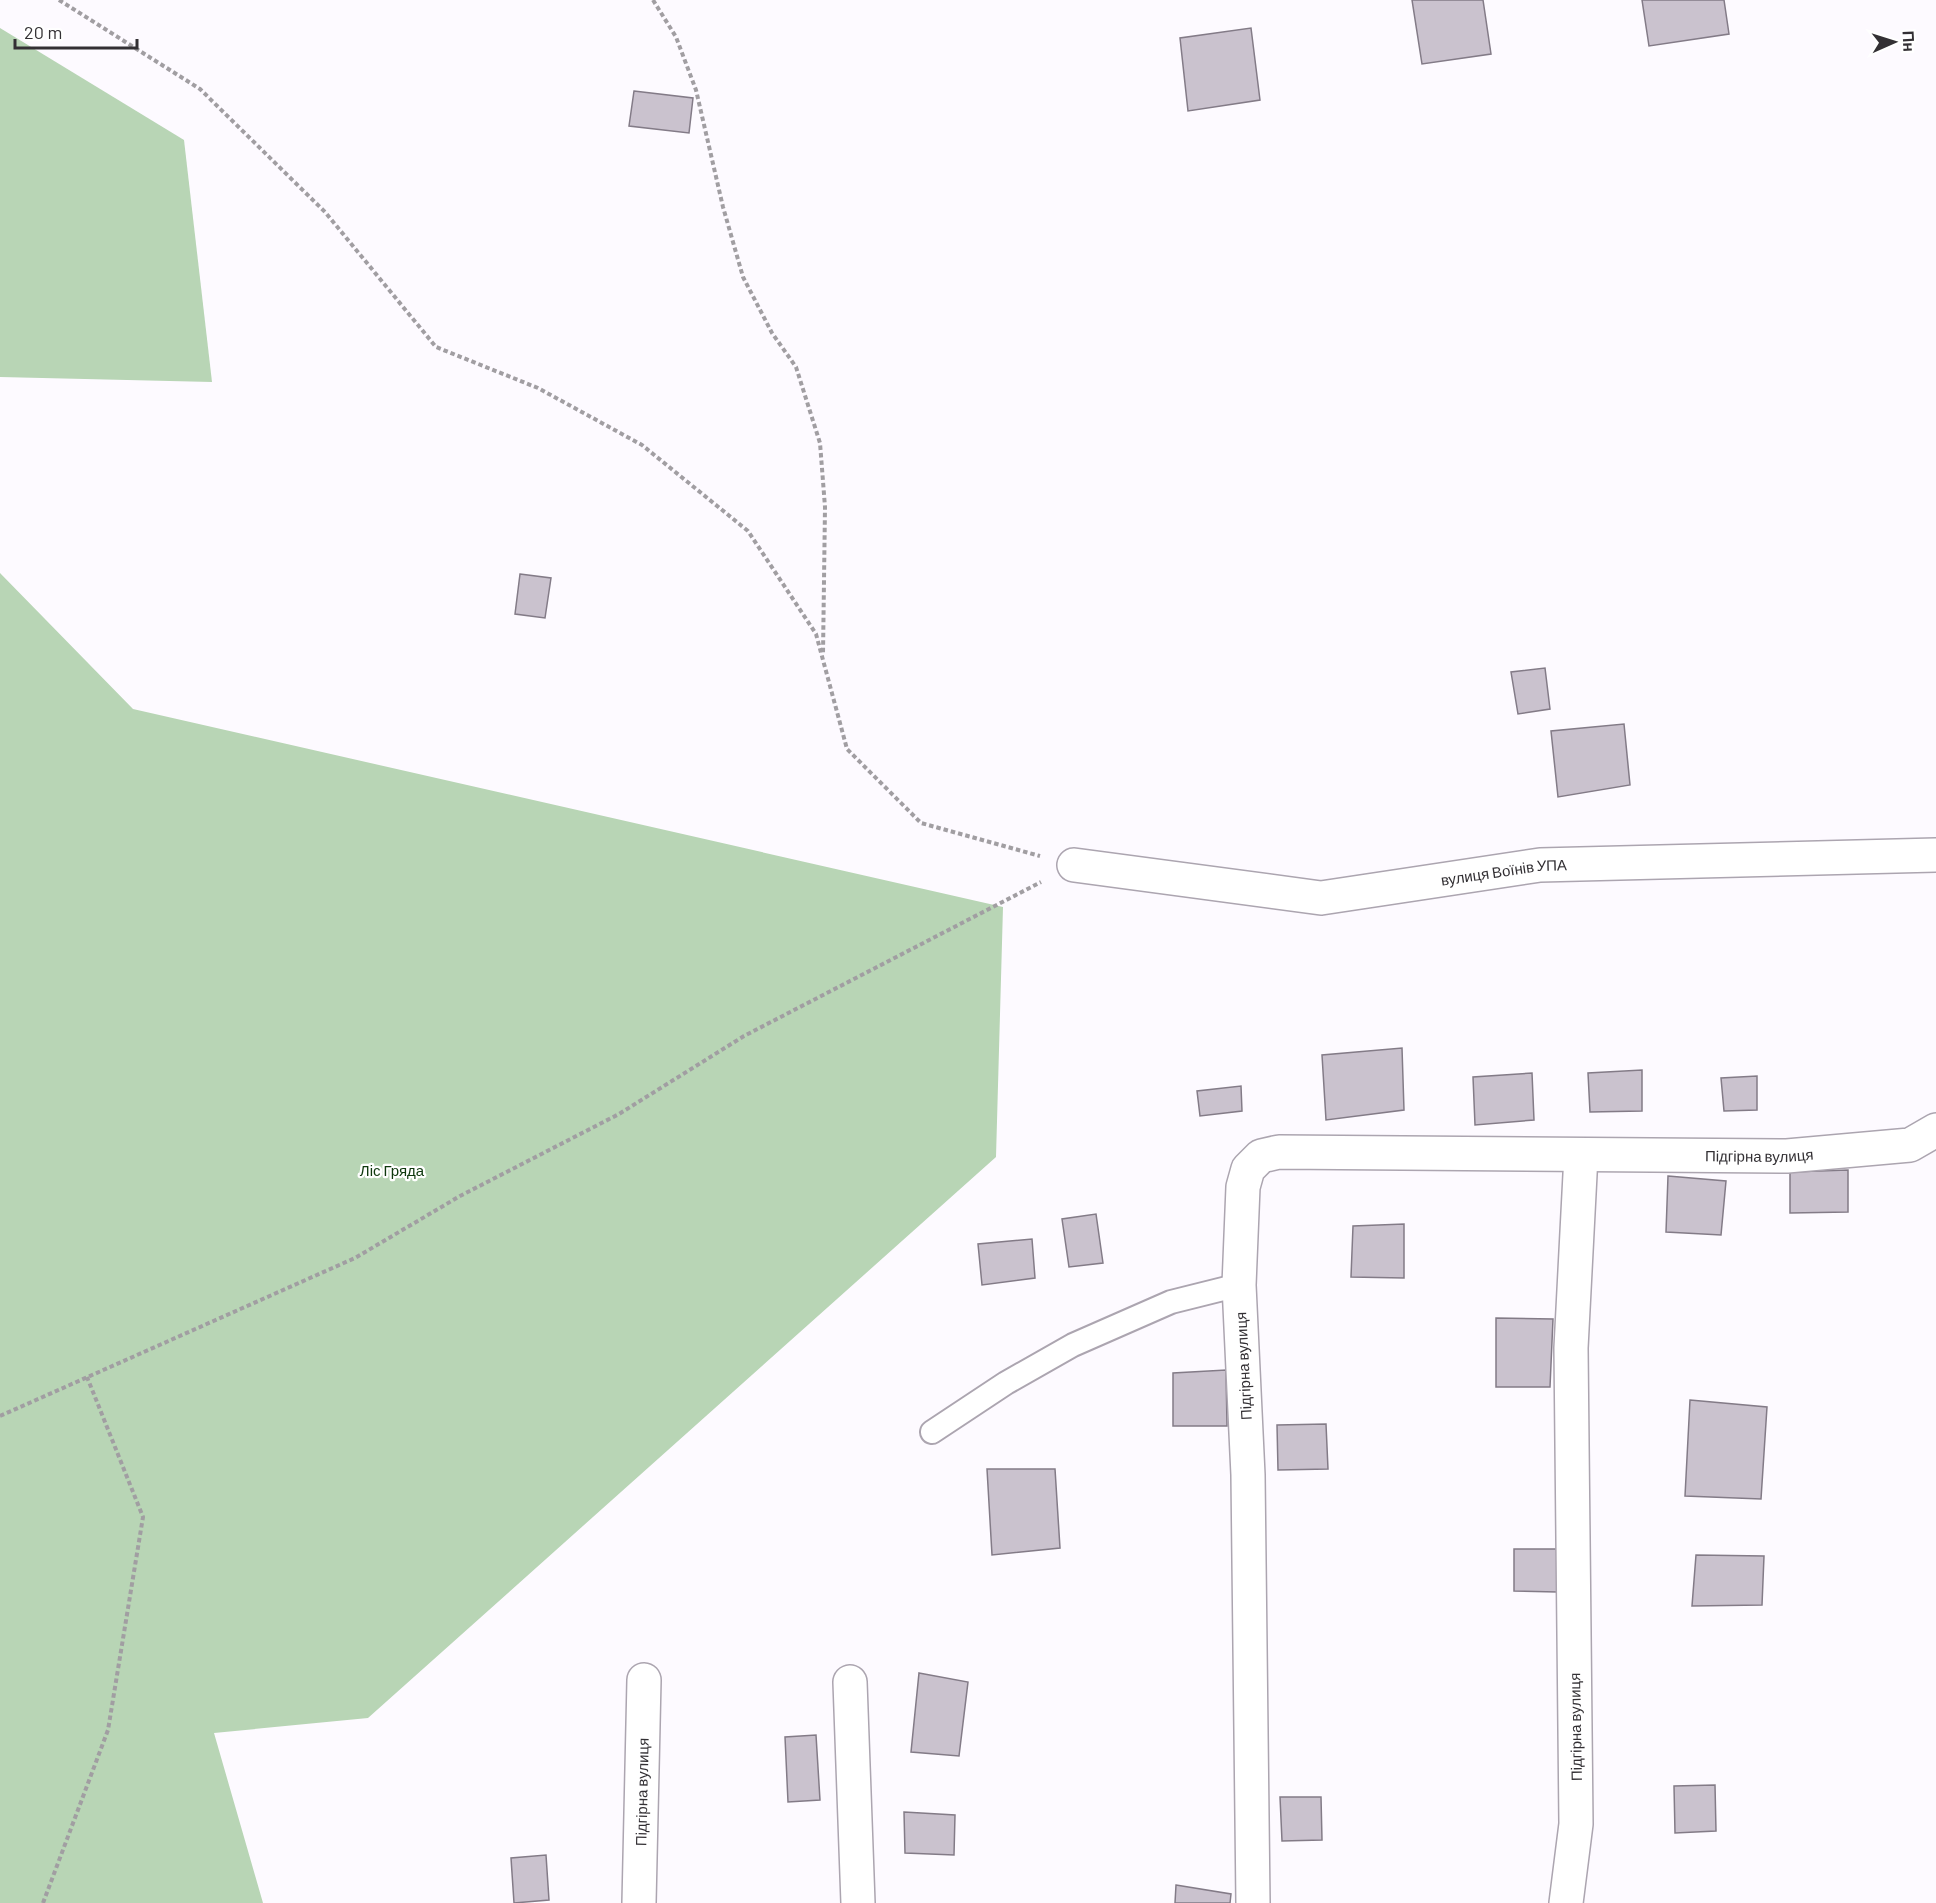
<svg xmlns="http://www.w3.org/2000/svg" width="1936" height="1903" font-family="Barlow,sans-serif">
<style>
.forest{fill:#b8d5b5}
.building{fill:#cac2ce;stroke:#837b87;stroke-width:1.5}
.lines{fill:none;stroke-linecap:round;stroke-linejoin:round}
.service-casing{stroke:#aca5b0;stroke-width:26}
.minor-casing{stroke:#aca5b0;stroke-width:36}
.path{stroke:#a19ea2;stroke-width:4;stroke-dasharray:4.5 3;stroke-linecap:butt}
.service{stroke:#fff;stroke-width:22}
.minor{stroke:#fff;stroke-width:33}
.labels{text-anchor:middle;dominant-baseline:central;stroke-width:4.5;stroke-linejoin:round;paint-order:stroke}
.street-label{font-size:15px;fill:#333034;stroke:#fff}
.park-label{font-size:15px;fill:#0e380d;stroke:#fff}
</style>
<rect width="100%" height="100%" fill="#fdfaff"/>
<g class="forest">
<path d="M0,28L184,140L212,382L0,377Z"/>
<path d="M0,573L133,709L1003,907L996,1157L368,1718L214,1733L263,1903H0Z"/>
</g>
<g class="building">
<path d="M1412,0H1483L1491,54L1422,64Z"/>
<path d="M1642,0H1724L1729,34L1649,46Z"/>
<path d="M1251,28L1260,100L1188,111L1180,38Z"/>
<path d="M634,91L693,98L689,133L629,126Z"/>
<path d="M520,574L551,578L545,618L515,614Z"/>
<path d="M1545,668L1550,709L1518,714L1511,672Z"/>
<path d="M1624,724L1630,785L1558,797L1551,731Z"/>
<path d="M1402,1048L1404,1110L1326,1120L1322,1055Z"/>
<path d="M1642,1070V1111L1590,1112L1588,1073Z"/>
<path d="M1532,1073L1534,1120L1475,1125L1473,1077Z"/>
<path d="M1757,1076V1110L1724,1111L1721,1078Z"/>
<path d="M1241,1086L1242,1111L1200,1116L1197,1091Z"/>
<path d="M1848,1170V1212L1790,1213V1172Z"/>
<path d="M1668,1176L1726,1181L1721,1235L1666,1232Z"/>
<path d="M1096,1214L1103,1263L1069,1267L1062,1219Z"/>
<path d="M1404,1224V1278L1351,1277L1353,1226Z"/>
<path d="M1032,1239L1035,1278L982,1285L978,1244Z"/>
<path d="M1496,1318L1553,1319L1550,1387H1496Z"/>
<path d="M1226,1370L1227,1426H1173V1373Z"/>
<path d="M1690,1400L1767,1407L1761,1499L1685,1496Z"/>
<path d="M1326,1424L1328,1469L1278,1470L1277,1425Z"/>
<path d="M987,1469H1055L1060,1548L992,1555Z"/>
<path d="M1514,1549H1558L1557,1592L1514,1591Z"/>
<path d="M1696,1555L1764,1556L1762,1605L1692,1606Z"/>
<path d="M919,1673L968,1682L959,1756L911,1752Z"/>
<path d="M816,1735L820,1800L788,1802L785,1737Z"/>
<path d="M1715,1785L1716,1831L1675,1833L1674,1786Z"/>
<path d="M1280,1797H1321L1322,1840L1282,1841Z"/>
<path d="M904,1812L955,1815L954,1855L905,1853Z"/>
<path d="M546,1855L549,1900L514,1903L511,1858Z"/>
<path d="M1176,1885L1231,1894L1230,1903H1175Z"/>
</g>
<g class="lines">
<defs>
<path id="service" d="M932,1432L1006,1383L1073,1345L1171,1302L1239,1285"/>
<g id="minor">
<path id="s1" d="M1074,865L1321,898L1540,865L1936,855"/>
<path d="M850,1682L858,1903"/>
<path id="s2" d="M639,1903L644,1680"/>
<path id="s3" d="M1253,1903L1248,1475L1239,1285L1243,1187L1248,1169L1261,1156L1279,1152L1787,1156L1910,1145L1936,1130"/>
<path d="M1566,1903L1576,1824L1571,1348L1581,1155"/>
</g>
</defs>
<use href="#service" class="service-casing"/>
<use href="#minor" class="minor-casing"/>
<g class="path">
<path d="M59,0L200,89L325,212L436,347L538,388L642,445L748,531L816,634L847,749L921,823L1040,856"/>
<path d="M653,0L676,37L696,90L723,207L743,277L772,333L796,367L820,443L825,507L823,654"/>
<path d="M0,1416L355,1258L460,1196L619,1114L744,1036L1041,882"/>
<path d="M43,1903L108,1730L143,1517L87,1377"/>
</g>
<use href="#service" class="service"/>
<use href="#minor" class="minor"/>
</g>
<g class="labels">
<g class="street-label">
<text stroke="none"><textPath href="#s1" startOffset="434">вулиця Воїнів УПА</textPath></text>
<text stroke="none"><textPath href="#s3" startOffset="1252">Підгірна вулиця</textPath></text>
<text transform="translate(1243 1366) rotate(-93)">Підгірна вулиця</text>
<text transform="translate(1575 1727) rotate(-91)">Підгірна вулиця</text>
<text stroke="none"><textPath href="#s2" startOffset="111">Підгірна вулиця</textPath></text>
</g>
<g class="park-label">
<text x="392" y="1170">Ліс Гряда</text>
</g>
</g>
<g transform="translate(1894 42) rotate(87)" stroke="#ffffff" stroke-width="4.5" paint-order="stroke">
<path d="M0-4.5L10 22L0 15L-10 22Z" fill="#333034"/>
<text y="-9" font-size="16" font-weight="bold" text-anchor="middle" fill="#333034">Пн</text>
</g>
<path d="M15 39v9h122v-9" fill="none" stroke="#333034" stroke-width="3"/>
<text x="24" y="39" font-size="18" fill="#333034" stroke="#ffffff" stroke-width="4.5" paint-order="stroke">20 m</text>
</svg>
